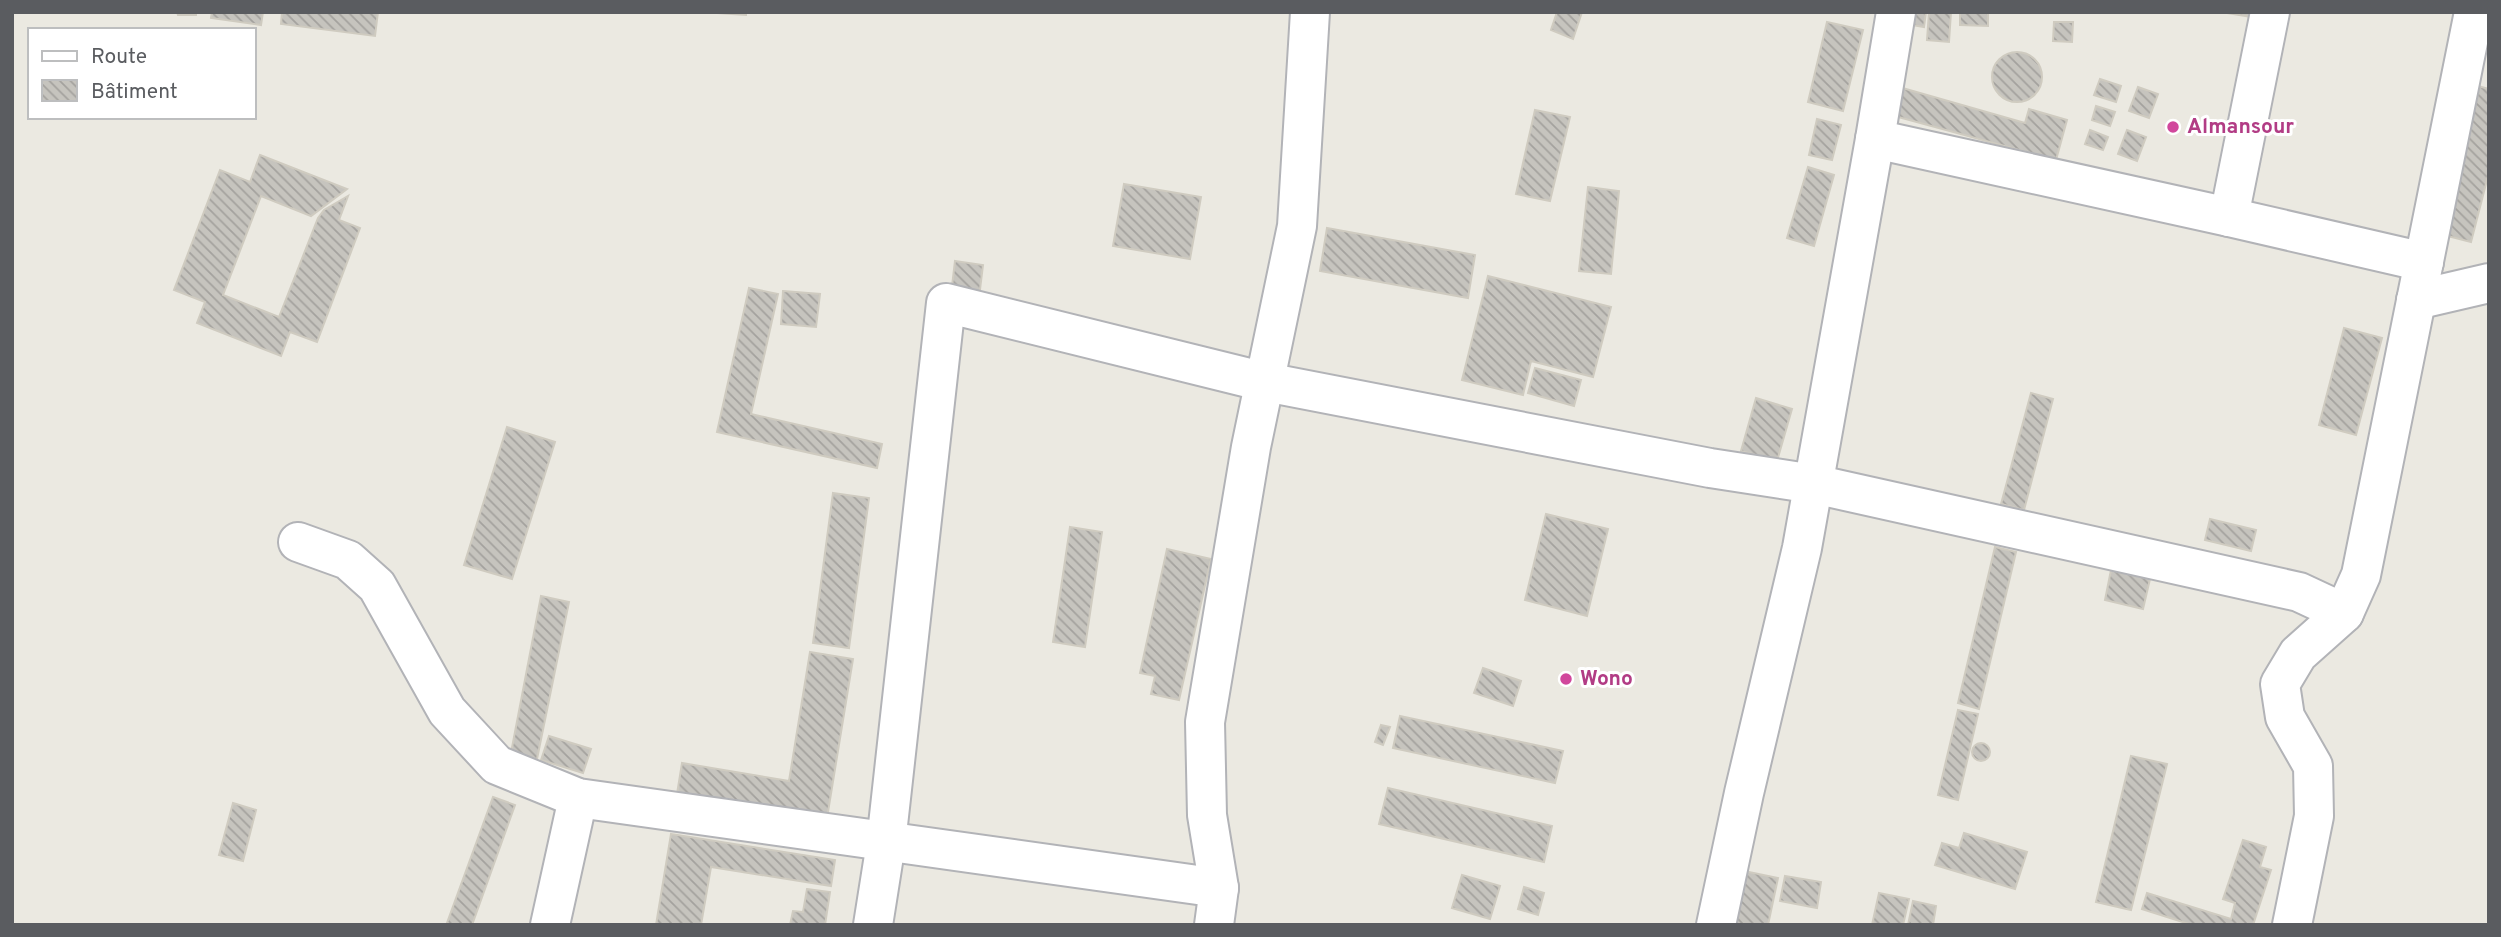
<svg xmlns="http://www.w3.org/2000/svg" width="2501" height="937" font-family="Overpass,sans-serif">
<style>
.building{fill:url(#building-back-hatch);stroke:#cfcbc0;stroke-width:2}
.lines{fill:none;stroke-linecap:round;stroke-linejoin:round}
.minor-casing{stroke:#b2b3b7;stroke-width:42}
.minor{stroke:#fff;stroke-width:38}
.hotel-dot{fill:#d1479c;stroke:#fff;stroke-width:2.5}
.labels{text-anchor:middle;dominant-baseline:central;stroke-width:6;stroke-linejoin:round;paint-order:stroke}
.hotel-label{font-size:21px;font-weight:bold;fill:#b23c85;stroke:#fff;text-anchor:start}
</style>
<defs>
<pattern id="building-back-hatch" width="6" height="6" patternUnits="userSpaceOnUse" patternTransform="scale(1.75)"><rect width="6" height="6" fill="#c6c4be"/><path d="M-1 5l2 2M0 0l6 6M5-1l2 2" fill="none" stroke="#a4a29e"/></pattern>
</defs>
<rect width="100%" height="100%" fill="#ebe9e1"/>
<g class="building">
<path d="M177,12H196V15H178Z"/>
<path d="M212,12H263L261,25L211,18Z"/>
<path d="M282,12H378L375,36L281,24Z"/>
<path d="M702,12H746V15Z"/>
<path d="M1557,12H1582L1573,39L1551,30Z"/>
<path d="M1908,12H1926L1924,27L1906,24Z"/>
<path d="M1929,12H1951L1949,42L1927,40Z"/>
<path d="M1960,12H1988V26L1960,25Z"/>
<path d="M2221,12H2253L2252,17Z"/>
<path d="M1827,22L1863,30L1843,111L1808,102Z"/>
<path d="M2054,22H2073L2072,42L2053,41Z"/>
<circle cx="2017" cy="77" r="25"/>
<path d="M2100,79L2121,86L2116,102L2094,95Z"/>
<path d="M2478,86L2489,89V172L2471,242L2440,234Z"/>
<path d="M1899,87L2025,123L2029,109L2067,120L2056,160L1891,115Z"/>
<path d="M2138,87L2158,94L2149,118L2129,111Z"/>
<path d="M2096,106L2115,112L2110,126L2092,120Z"/>
<path d="M1535,110L1570,117L1550,201L1516,194Z"/>
<path d="M1817,119L1841,125L1832,160L1809,155Z"/>
<path d="M2090,130L2108,137L2103,150L2085,144Z"/>
<path d="M2127,130L2146,137L2137,161L2118,154Z"/>
<path d="M260,155L347,189L311,216L261,196L223,295L279,317L318,218L324,210L348,196L339,220L360,228L317,342L290,332L281,356L197,323L205,302L174,290L220,170L250,182Z"/>
<path d="M1808,167L1834,175L1814,246L1787,238Z"/>
<path d="M1124,184L1201,197L1190,259L1113,246Z"/>
<path d="M1588,187L1619,191L1611,274L1579,271Z"/>
<path d="M1327,228L1475,255L1468,298L1320,271Z"/>
<path d="M955,261L983,265L978,306L950,303Z"/>
<path d="M1488,276L1611,307L1593,377L1531,361L1523,395L1462,380Z"/>
<path d="M749,288L778,294L751,414L882,444L877,468L717,432Z"/>
<path d="M783,291L820,294L816,327L781,324Z"/>
<path d="M2344,328L2382,338L2356,435L2319,425Z"/>
<path d="M1535,368L1581,380L1574,406L1528,393Z"/>
<path d="M2031,393L2053,399L2024,510L2001,504Z"/>
<path d="M1756,398L1792,409L1777,461L1741,451Z"/>
<path d="M507,427L555,442L512,579L464,565Z"/>
<path d="M833,493L869,498L849,648L813,643Z"/>
<path d="M1546,514L1608,529L1587,616L1525,600Z"/>
<path d="M2210,519L2256,530L2251,551L2205,540Z"/>
<path d="M1070,527L1102,532L1085,647L1053,642Z"/>
<path d="M1995,547L2016,552L1979,709L1958,703Z"/>
<path d="M1167,549L1211,559L1179,700L1151,694L1155,676L1140,673Z"/>
<path d="M2111,570L2150,579L2143,609L2105,600Z"/>
<path d="M541,596L569,602L536,764L510,758Z"/>
<path d="M810,652L853,659L827,818L677,794L682,763L789,781Z"/>
<path d="M1483,668L1521,681L1513,706L1474,693Z"/>
<path d="M1958,710L1978,714L1958,800L1938,795Z"/>
<path d="M1400,716L1563,751L1555,783L1393,748Z"/>
<path d="M1381,725L1390,727L1383,745L1375,742Z"/>
<path d="M549,736L591,749L583,773L541,760Z"/>
<circle cx="1981" cy="752" r="9"/>
<path d="M2131,756L2167,764L2131,910L2096,902Z"/>
<path d="M1388,788L1552,826L1544,862L1379,824Z"/>
<path d="M493,797L515,805L472,925H452L447,923Z"/>
<path d="M233,803L256,810L243,861L219,855Z"/>
<path d="M1964,833L2027,852L2015,889L1935,865L1942,843L1959,848Z"/>
<path d="M671,834L835,860L831,886L711,867L701,925H656Z"/>
<path d="M2243,840L2266,847L2260,867L2271,870L2253,925H2192L2142,909L2147,893L2231,919L2235,903L2223,899Z"/>
<path d="M1744,871L1778,878L1768,925H1733Z"/>
<path d="M1462,875L1500,886L1490,919L1452,908Z"/>
<path d="M1785,876L1821,882L1817,908L1780,901Z"/>
<path d="M1524,887L1544,893L1538,915L1518,909Z"/>
<path d="M807,889L830,892L825,925H790L793,911L803,912Z"/>
<path d="M1879,893L1909,899L1903,925H1872Z"/>
<path d="M1913,901L1936,906L1933,925H1908Z"/>
</g>
<g class="lines">
<defs>
<g id="minor">
<path d="M1875,139L2229,217L2424,262"/>
<path d="M2229,217L2270,12"/>
<path d="M2416,300L2489,283"/>
<path d="M298,542L348,560L377,586L447,711L497,765L578,798L1219,888"/>
<path d="M550,925L578,798"/>
<path d="M873,925L886,843L946,303L1265,382L1710,468L1814,484L2299,592L2344,613"/>
<path d="M1214,925L1219,888L1207,815L1205,722L1251,447L1297,226L1310,12"/>
<path d="M1716,925L1744,793L1802,548L1875,139L1896,12"/>
<path d="M2292,925L2314,816L2313,766L2285,717L2280,684L2298,654L2344,613L2361,575L2474,12"/>
</g>
</defs>
<use href="#minor" class="minor-casing"/>
<use href="#minor" class="minor"/>
</g>
<g class="hotel-dot">
<circle cx="2173" cy="127" r="7"/>
<circle cx="1566" cy="679" r="7"/>
</g>
<g class="labels">
<g class="hotel-label">
<text x="2187" y="127">Almansour</text>
<text x="1580" y="679">Wono</text>
</g>
</g>
<rect width="2501" height="937" fill="none" stroke="#5a5c60" stroke-width="28"/>
<rect x="28" y="28" width="228" height="91" fill="#ffffff" stroke="#bdbebf" stroke-width="2"/>
<rect x="42" y="51" width="35" height="10" fill="#ffffff" stroke="#bdbebf" stroke-width="2"/>
<text x="91" y="63" font-size="21" fill="#5a5c60">Route</text>
<rect x="42" y="80" width="35" height="21" fill="url(#building-back-hatch)" stroke="#bdbebf" stroke-width="2"/>
<text x="91" y="98" font-size="21" fill="#5a5c60">Bâtiment</text>
</svg>
